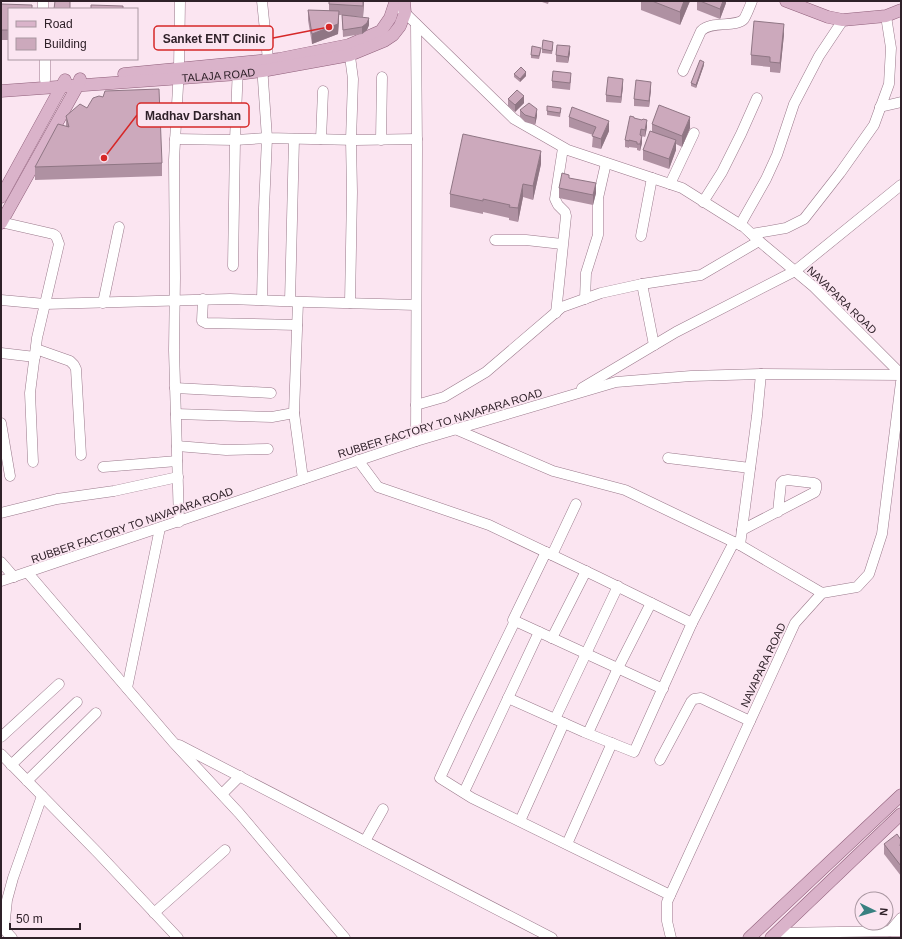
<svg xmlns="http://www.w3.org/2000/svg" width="902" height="939" font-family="Arial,sans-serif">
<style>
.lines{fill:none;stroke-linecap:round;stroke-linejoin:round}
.minor-casing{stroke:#9a798b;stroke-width:11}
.major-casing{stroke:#8f5f7a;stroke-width:13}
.minor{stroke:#fff;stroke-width:10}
.major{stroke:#dab3ca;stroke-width:12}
.wall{fill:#af91a2}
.shaded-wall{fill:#8f7684}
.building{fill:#cca9bc;stroke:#8f7684}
.labels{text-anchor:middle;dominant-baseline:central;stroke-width:3.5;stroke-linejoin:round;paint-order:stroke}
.street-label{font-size:11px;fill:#2f2129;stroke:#fbe5f1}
.leader{fill:none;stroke:#d62828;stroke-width:1.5}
.callout-dot{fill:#d62828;stroke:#fbe5f1;stroke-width:1.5}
.callout{fill:#fbe5f1;stroke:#d62828;stroke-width:1.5}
.callout-label{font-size:12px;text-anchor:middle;font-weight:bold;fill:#2f2129}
</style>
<rect width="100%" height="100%" fill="#fbe5f1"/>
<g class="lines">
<defs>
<g id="minor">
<path d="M43,1V9"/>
<path d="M262,1L268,60"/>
<path d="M400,8L514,119L568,150L682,188L744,227L759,241L814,287L901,374"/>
<path d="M349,49L353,79L351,140L352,192L350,303"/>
<path d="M45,59V80"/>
<path d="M262,65L267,138L356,140L417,139"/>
<path d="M683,71L701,31C711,20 736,28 744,19C747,14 750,6 752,1"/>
<path d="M880,107L901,102"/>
<path d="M175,139L235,140L267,138L264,208L262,300"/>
<path d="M321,139L323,91"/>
<path d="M381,140L382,77"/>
<path d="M670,184L694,133"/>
<path d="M703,202L722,172L741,134L757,98"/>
<path d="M1,222L53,234L56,236L59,244L37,338L32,377L30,393L33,462"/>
<path d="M740,225L766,179L777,155L794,104L819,56L843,20"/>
<path d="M752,234L786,228L804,219L840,173L874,125L889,84L891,48L886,16"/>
<path d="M641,236L652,178"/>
<path d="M495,240H526L562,244"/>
<path d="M233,266L235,140L238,66"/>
<path d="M642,284L654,345"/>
<path d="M203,299L202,321L206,323L297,325"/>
<path d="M585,299L586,273L598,235V198L606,163"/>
<path d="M1,300L45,304L230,299L307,302L416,305"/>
<path d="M290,301L294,139"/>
<path d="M103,303L119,227"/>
<path d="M556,313L566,216L565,212L558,205L555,199L563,148"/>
<path d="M36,349L70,361L74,365L76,369L81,455"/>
<path d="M1,353L35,357"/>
<path d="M761,374L757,416L740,545L822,593"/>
<path d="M175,388L271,393"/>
<path d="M582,388L676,332L795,271L901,185"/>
<path d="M416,405L444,397L486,372L562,307L601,293L642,284L701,275L759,241"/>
<path d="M294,413L303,479"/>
<path d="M176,414L272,417L294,413L298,302"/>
<path d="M1,423L10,476"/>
<path d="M455,429L553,471L625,490L673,513L740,545"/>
<path d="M416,441L417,149L416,24"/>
<path d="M177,446L226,450L268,449"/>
<path d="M668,458L750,468"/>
<path d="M358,460L378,487L489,525L598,577L692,623"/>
<path d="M103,467L177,461"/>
<path d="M1,513L57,499L114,491L178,477"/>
<path d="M179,522L174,350L175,278L174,160L179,68L180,1"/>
<path d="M742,530L815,492L816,489V484L814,483L788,480L783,481L781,483L778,512"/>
<path d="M546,552L513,620L663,689"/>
<path d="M552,555L576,504"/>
<path d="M1,562L14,577"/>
<path d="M28,573L173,742L239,813L345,938"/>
<path d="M1,581L416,441L616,382L691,376L761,374L901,375"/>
<path d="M515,621L467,720L440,778L472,798L670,895"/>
<path d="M552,638L586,571"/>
<path d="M127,688L160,528"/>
<path d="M508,698L584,732L634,752L692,623L734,542"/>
<path d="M555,719L618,586"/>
<path d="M588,733L618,668L651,603"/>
<path d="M1,737L59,684"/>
<path d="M179,745L552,938"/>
<path d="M1,754L99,854L178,938"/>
<path d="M660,760L691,702L694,699L701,698L750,721"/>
<path d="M11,765L77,702"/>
<path d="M27,781L96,713"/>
<path d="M464,792L539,632"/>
<path d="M222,794L240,776"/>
<path d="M520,821L564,723"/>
<path d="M365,841L383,809"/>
<path d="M567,844L612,743"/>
<path d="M154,913L225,850"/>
<path d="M1,926L12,938"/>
<path d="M4,929L7,900L13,878L42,796"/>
<path d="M890,931L901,918"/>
<path d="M776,933L901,931"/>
<path d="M671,938L667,921V902L795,623L822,593L857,587L869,574L882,534L901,382"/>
</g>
<g id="major">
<path d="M786,1L828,17L843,20L886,16L901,10"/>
<path d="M124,74L279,59L349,45L381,31L390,18L395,3V1"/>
<path id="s1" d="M1,91L238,74L262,71L350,55L384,41L393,35L400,26L405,13L404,1"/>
<path d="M1,197L65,80"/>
<path d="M1,223L78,85L80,79"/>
<path d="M749,938L901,795"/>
<path d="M771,938L901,814"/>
</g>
</defs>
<use href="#minor" class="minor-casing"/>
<use href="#major" class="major-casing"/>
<use href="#minor" class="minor"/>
<use href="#major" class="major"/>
</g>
<g class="wall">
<path d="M329,1H364L363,17L352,16L369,25L367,30L362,34L343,37L342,15H339L338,34L312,44L308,20V10L329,11Z"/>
<path d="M539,1H549L548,4Z"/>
<path d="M641,1H690L680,25L641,10Z"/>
<path d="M697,1H726V3L720,19L697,10Z"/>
<path d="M1,4L9,9V40H1Z"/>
<path d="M784,34L780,73L770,72V67L751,65V55Z"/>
<path d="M553,45L552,54L542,53V49Z"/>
<path d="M541,51L539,59L531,58V55Z"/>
<path d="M570,53L568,63L556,62V55Z"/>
<path d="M704,65L696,88L691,86V83Z"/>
<path d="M514,74L526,76L520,82L514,77Z"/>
<path d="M571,79L570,90L552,88V81Z"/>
<path d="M623,86L621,103L606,102V95Z"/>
<path d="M651,89L649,107L634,106V99Z"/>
<path d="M508,99L524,103L515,112L508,106Z"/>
<path d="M87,108L162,163V176L35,180V167L66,126V116Z"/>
<path d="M520,110L537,116L535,125L525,122L520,117Z"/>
<path d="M547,111H561L560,117L547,115Z"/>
<path d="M569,117L609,131L601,149L592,147L593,135L569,127Z"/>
<path d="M634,119L647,127L645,137L642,136V143L640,151L637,150V148L629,147V148L625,147V140Z"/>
<path d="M652,124L690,128L682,147L676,144V150L669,169L643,160V150L652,131Z"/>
<path d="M541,164L533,200L523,197L518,222L509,220V218L483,212V214L450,207V194Z"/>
<path d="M559,188L596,193L593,205L559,198Z"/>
<path d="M901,840V876L884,854V844Z"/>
</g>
<g class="shaded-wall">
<path d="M363,1H364L363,17Z"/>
<path d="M684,1H690L680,25V12Z"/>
<path d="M723,1H726V3L720,19V9Z"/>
<path d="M339,11V21L338,34L312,44V34Z"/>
<path d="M369,18V25L367,30L362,34V27Z"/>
<path d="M784,24V34L780,73V63Z"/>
<path d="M570,46V53L568,63V57Z"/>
<path d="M704,62V65L696,88V85Z"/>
<path d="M526,72V76L520,82V79Z"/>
<path d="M623,79V86L621,103V97Z"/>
<path d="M651,82V89L649,107V101Z"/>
<path d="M524,96V103L515,112V105Z"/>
<path d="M537,109V116L535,125V118Z"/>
<path d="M690,117V128L682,147V136Z"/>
<path d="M647,120V127L645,137V130Z"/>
<path d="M609,121V131L601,149V139Z"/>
<path d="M642,136V143L640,151V144Z"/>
<path d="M676,140V150L669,169V159Z"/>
<path d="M541,151V164L533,200V186Z"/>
<path d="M596,183V193L593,205V195Z"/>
<path d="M523,184V197L518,222V208Z"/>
</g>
<g class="building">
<path d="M55,1H70V9H54Z"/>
<path d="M329,1H363V6L329,4Z"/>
<path d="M652,1H684L680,12Z"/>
<path d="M700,1H723L720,9Z"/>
<path d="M1,4L32,5V9H9V30H1Z"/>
<path d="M91,5L123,6V9H91Z"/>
<path d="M308,10L339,11L338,24L312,34Z"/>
<path d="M342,15L369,18L367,23L362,27L343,30Z"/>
<path d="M754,21L784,24L780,63L770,62V57L751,55Z"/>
<path d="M543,40L553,42L552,51L542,49Z"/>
<path d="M557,45L570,46L568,57L556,55Z"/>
<path d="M532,46L541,48L539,56L531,55Z"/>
<path d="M700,60L704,62L696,85L691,83Z"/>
<path d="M521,67L526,72L520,79L514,74Z"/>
<path d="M553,71L571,73L570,83L552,81Z"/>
<path d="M608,77L623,79L621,97L606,95Z"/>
<path d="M636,80L651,82L649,101L634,99Z"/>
<path d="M159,89L162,163L35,167L58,124L69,127L66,116L80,104L87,108L93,98L99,96L103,97L105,91Z"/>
<path d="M517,90L524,96L515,105L508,99Z"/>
<path d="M529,103L537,109L535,118L525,115L520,110Z"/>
<path d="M659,105L690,117L682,136L652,124Z"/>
<path d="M547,106L561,108L560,113L547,111Z"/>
<path d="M572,107L609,121L601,139L592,136L596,127L569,117Z"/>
<path d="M630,116L634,117V118L642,120L643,119L647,120L645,130L641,129L640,135L642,136L640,144H637V142L629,140V141L625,140Z"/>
<path d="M650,131L676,140L669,159L643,150Z"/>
<path d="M463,134L541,151L533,186L523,184L518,208L509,207L510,205L483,199V201L450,194Z"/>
<path d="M562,173L569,175V178L596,183L593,195L559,188Z"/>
<path d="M897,834L901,840L900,846H901V866L884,844Z"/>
</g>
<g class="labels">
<g class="street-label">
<text stroke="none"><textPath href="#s1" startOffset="218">TALAJA ROAD</textPath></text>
<text transform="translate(842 300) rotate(44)">NAVAPARA ROAD</text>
<text transform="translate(440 423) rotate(-17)">RUBBER FACTORY TO NAVAPARA ROAD</text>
<text transform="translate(132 525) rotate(-19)">RUBBER FACTORY TO NAVAPARA ROAD</text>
<text transform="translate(763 665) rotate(-65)">NAVAPARA ROAD</text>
</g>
</g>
<path class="leader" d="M329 27L273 38M104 158L137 115"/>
<g class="callout-dot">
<circle cx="329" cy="27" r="4"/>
<circle cx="104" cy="158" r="4"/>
</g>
<g class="callout">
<rect x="154" y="26" width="119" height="24" rx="4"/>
<rect x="137" y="103" width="112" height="24" rx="4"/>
</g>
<g class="callout-label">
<text x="214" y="43">Sanket ENT Clinic</text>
<text x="193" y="120">Madhav Darshan</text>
</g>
<rect width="902" height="939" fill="none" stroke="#2f2129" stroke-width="4"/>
<rect x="8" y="8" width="130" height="52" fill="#fbe5f1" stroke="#a997a1"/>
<rect x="16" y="21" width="20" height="6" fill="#dab3ca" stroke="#a997a1"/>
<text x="44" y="28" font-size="12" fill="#2f2129">Road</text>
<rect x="16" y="38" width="20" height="12" fill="#cca9bc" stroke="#a997a1"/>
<text x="44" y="48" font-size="12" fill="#2f2129">Building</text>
<g transform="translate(874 911) rotate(95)"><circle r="19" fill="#fbe5f1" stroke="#a997a1"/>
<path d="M0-3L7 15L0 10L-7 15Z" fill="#388080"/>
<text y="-6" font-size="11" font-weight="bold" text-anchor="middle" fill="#2f2129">N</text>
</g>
<path d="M10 923v6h70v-6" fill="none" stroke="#2f2129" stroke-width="2"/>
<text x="16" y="923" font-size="12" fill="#2f2129" stroke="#fbe5f1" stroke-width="3" paint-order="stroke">50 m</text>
</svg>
